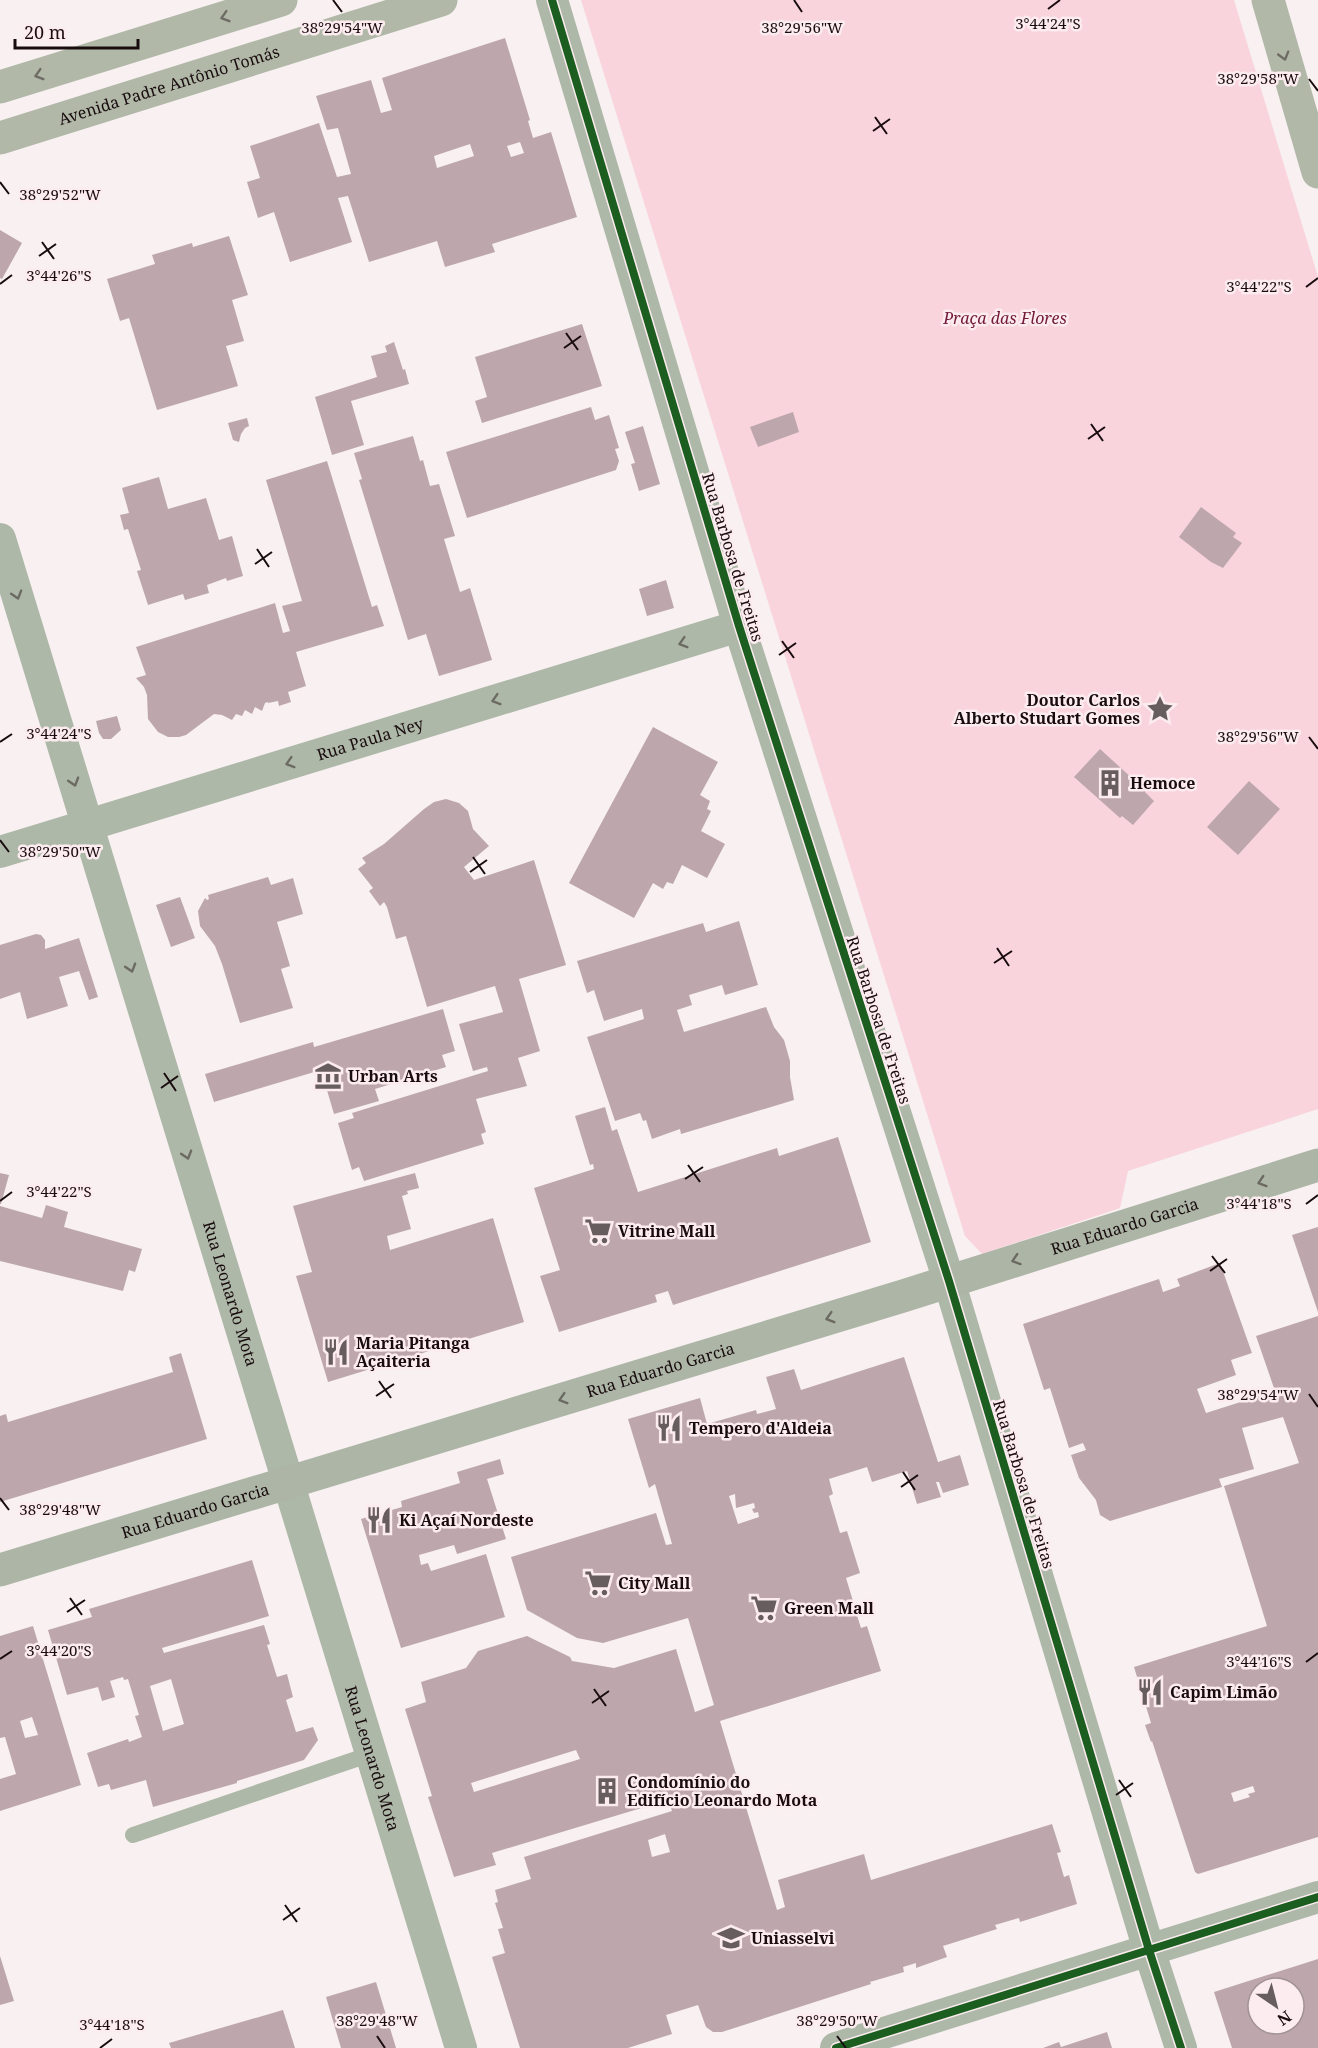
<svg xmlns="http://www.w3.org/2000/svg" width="1318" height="2048" font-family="'Noto Serif',serif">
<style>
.green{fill:#f9d4dc}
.building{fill:#bda7ad;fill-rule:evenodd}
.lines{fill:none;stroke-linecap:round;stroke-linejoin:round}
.service{stroke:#aeb8a8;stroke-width:16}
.minor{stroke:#aeb8a8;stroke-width:32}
.secondary{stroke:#adb6a6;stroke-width:33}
.primary{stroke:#b1b8a8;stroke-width:33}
.cycleway-casing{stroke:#fcecef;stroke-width:11}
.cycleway{stroke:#1b5e20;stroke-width:8}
.oneway{stroke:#6d6b63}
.oneway2{stroke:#6b6b63}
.oneway3{stroke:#6a6a62}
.ticks{fill:none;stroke:#190c0f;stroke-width:2}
.labels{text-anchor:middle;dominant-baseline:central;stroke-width:5;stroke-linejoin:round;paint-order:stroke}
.street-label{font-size:16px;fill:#190c0f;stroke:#fcecef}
.park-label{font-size:16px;font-style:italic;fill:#731939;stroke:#fcecef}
.poi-label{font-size:16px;font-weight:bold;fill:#190c0f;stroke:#fcecef;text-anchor:start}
.ticks-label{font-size:15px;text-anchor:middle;fill:#190c0f;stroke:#fcecef;stroke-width:5;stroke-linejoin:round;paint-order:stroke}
</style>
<rect width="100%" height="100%" fill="#f8f0f1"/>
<path class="green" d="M581,0H1234L1318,277V1109L1128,1171L1120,1208L982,1254L965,1236Z"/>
<g class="building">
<path d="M505,38L530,120L528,121L533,138L551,132L577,217L492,244L495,252L445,267L437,241L369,262L348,196L338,198L352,242L290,262L274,212L258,218L247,182L260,178L250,146L319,123L337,177L351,174L338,128L327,130L316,96L371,80L381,113L392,110L382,78ZM520,142L524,153L511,157L507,146ZM470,144L474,156L437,168L434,156Z"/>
<path d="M0,230L22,243L2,279L0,278Z"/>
<path d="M229,236L248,295L232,300L244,341L226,346L238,386L157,410L129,318L120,321L107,279L155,264L152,255L192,243L193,247Z"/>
<path d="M582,324L602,386L482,423L475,401L487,397L475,357Z"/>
<path d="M394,342L403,370L405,369L409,384L351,401L364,445L332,455L315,397L377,377L371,356L387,352L385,346Z"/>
<path d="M591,407L595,420L609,415L619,448L615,449L619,461L616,470L467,518L446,452Z"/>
<path d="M793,412L799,432L758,447L750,427Z"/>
<path d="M247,418L249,426L245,428L241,434L239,442L233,440L228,423Z"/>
<path d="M643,426L660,484L639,491L631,464L635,463L625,432Z"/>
<path d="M413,436L420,461L423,460L430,486L439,484L455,536L444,539L460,592L470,588L492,660L439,676L426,634L408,640L359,480L362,479L354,453Z"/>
<path d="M327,461L372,607L377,605L384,626L296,652L306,686L288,692L291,702L279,706L278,701L268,703V702L265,703L262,711L255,707L252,714L245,710L242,716L236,714L232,720L222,715L214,714L186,735L179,737H168L158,732L148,719L147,695L144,687L136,678L146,675L136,647L275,603L283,633L290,631L282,606L302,601L266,480Z"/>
<path d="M159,477L168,509L206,498L219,540L232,536L243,576L227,581L226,578L207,585L209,593L185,600L183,594L148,605L137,571L141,570L128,529L124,530L120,515L129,513L122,488Z"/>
<path d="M1201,507L1236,533L1233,537L1242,543L1223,568L1211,562L1179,537Z"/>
<path d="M666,580L674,608L647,616L639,589Z"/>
<path d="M117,716L121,730L111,739H103L99,733L96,721Z"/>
<path d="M653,727L718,762L700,795L710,801L707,809L711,811L701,831L725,844L707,878L682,865L673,884L667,882L663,889L653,883L634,918L569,883Z"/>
<path d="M1100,749L1145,790L1144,791L1154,801L1133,825L1122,816L1120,818L1074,777Z"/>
<path d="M1249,781L1280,809L1238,855L1207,827Z"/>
<path d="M446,799L459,803L468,811L473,829L489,846L464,867L474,880L534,860L566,965L519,979L540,1051L518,1058L527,1086L476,1099L486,1132L481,1134L484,1144L364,1181L359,1167L352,1170L338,1123L354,1118L352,1113L488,1071L487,1067L473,1071L459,1024L503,1012L495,986L427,1007L406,936L396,939L387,907L384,902L380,906L369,891L373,888L358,869L366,863L362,858L384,844L424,809L434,802Z"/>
<path d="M268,877L271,885L293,878L303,914L277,922L290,966L281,969L293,1008L240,1023L222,964L215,946L200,926L198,911L205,898L207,900L209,899L208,895Z"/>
<path d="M180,897L195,938L171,947L156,905Z"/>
<path d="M739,921L758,985L725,995L722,985L689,995L692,1005L677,1010L684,1032L766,1007L774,1027L784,1040L790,1061V1077L794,1100L681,1134L680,1129L652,1139L646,1120L643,1121L640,1113L615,1121L587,1037L644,1019L642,1009L604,1021L594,990L587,993L577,961L703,923L706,932Z"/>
<path d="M36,934L41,935L45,940V949L79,938L98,997L89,1000L79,971L59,977L68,1006L27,1019L20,992L0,999V945Z"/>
<path d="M443,1009L455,1051L442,1055L446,1067L375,1089L379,1101L334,1114L321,1070L214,1102L205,1074L313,1042L314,1047Z"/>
<path d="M605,1107L612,1131L617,1129L638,1192L777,1148L779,1156L838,1137L871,1242L673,1305L668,1291L655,1295L657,1302L559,1332L540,1276L560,1270L534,1188L594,1169L593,1164L590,1165L575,1116Z"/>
<path d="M0,1173L9,1175L1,1204H0Z"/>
<path d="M415,1173L419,1188L407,1191L408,1194L402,1196L411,1229L387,1236L390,1250L493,1218L524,1322L328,1382L296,1276L312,1272L293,1206Z"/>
<path d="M46,1205L68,1212L64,1227L142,1249L135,1272L129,1270L123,1291L0,1261V1206L42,1218Z"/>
<path d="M1318,1227V1312L1292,1235Z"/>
<path d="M1220,1263L1252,1353L1231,1360L1236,1375L1197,1389L1206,1413L1275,1391L1256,1336L1318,1316V1837L1198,1874L1195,1872L1152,1741L1151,1742L1145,1725L1151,1723L1134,1667L1267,1626L1224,1486L1299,1463L1283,1417L1242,1428L1254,1469L1219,1479L1222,1487L1110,1521L1100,1515L1096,1500L1079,1478L1071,1455L1086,1450L1083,1443L1069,1448L1050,1388L1044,1390L1023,1324L1159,1279L1163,1292L1180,1286L1177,1279ZM1253,1786L1255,1792L1248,1794L1250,1797L1234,1802L1231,1793Z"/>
<path d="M181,1353L207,1439L0,1502V1416L6,1414L8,1422L173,1372L169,1357Z"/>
<path d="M904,1357L938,1462L960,1455L969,1485L943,1493L939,1482H936L941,1497L917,1504L907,1471L872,1482L867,1467L829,1479L833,1494L829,1496L840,1533L847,1531L860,1573L846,1578L853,1601L842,1604L844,1609L854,1606L861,1628L867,1626L881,1671L720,1721L777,1910L785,1907L778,1880L864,1854L871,1880L1052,1824L1061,1852L1057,1853L1064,1877L1069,1875L1077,1904L1020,1922L1019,1918L995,1925L997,1929L943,1946L947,1957L916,1968V1963L903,1967L904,1972L870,1982L871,1984L722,2032H713L706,2027L698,2005L666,2015L672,2034L628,2048H520L492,1957L505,1953L498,1929L503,1928L495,1903L498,1902L495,1890L531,1879L524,1857L672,1811L668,1800L492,1853L496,1865L454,1877L428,1797L432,1796L405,1709L426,1702L421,1682L466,1668L478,1651L527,1636L570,1657L572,1661L614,1668L676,1649L695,1712L714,1705L688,1618L603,1643L577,1638L527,1610L511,1557L656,1513L666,1545L672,1544L655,1484L649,1488L628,1419L700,1398L707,1424L756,1410L757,1414L776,1409L766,1377L794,1369L801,1390ZM735,1494L736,1508L754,1503L755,1508L752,1509L754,1513L758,1512L759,1517L738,1524L729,1496ZM576,1750L580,1759L474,1792L471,1783ZM665,1834L670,1852L652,1857L648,1840Z"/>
<path d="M500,1459L504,1474L487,1479L506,1539L457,1554L454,1545L419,1555L421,1565L428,1563L431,1571L486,1554L505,1617L401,1648L361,1519L402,1507L401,1501L460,1483L457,1472Z"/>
<path d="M252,1560L269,1616L162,1648L164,1653L264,1625L270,1644L267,1645L277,1677L287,1674L293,1697L286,1700L296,1732L313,1727L318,1740L304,1760L237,1781V1783L153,1807L146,1780L111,1790L109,1784L98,1787L87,1753L128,1739L129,1742L142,1737L135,1716L139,1715L128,1679L124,1680L123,1677L110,1681L115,1697L102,1701L98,1687L67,1695L48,1630L92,1617L89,1609ZM171,1679L184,1724L163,1731L150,1686Z"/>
<path d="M33,1626L81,1785L0,1811V1779L16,1774L5,1737L0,1738V1636ZM32,1717L38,1735L25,1738L20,1721Z"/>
<path d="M0,1956L14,2001L0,2005Z"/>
<path d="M1318,1959V2048H1232L1214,1992ZM1258,1988H1294V2024H1258Z"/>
<path d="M376,1982L396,2048H341L326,1997Z"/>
<path d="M283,2010L295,2048H171L169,2043Z"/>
<path d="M1107,2032L1112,2048H1043L1059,2042L1061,2047Z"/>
</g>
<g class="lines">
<path class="service" d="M133,1835L371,1754"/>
<g class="minor">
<path d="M552,0L739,626L949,1281L1149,1950L1181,2048"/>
<path id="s1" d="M0,539L461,2048"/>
<path id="s2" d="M0,852L739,626"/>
<path d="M836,2048L1318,1897"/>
</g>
<path class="secondary" id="s3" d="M0,1570L903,1296L1318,1165"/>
<g class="primary">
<path d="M1268,0L1318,172"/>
<path d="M0,87L281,0"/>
<path id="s4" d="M0,138L441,0"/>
</g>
<defs>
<g id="cycleway">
<path d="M552,0L739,626L949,1281L1149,1950L1181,2048"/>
<path d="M836,2048L1318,1897"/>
</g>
</defs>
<use href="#cycleway" class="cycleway-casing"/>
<use href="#cycleway" class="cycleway"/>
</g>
<defs><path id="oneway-chevron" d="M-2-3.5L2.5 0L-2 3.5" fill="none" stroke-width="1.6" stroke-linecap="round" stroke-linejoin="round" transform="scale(1.5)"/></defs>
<g class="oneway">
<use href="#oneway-chevron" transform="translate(225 17) rotate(163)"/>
<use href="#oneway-chevron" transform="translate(1284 56) rotate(74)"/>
<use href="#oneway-chevron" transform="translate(39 75) rotate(163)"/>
</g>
<g class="oneway2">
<use href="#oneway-chevron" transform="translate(17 595) rotate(73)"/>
<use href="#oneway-chevron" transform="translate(683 643) rotate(163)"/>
<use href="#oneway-chevron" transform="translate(496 700) rotate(163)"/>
<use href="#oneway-chevron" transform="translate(290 763) rotate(163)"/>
<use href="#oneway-chevron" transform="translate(74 782) rotate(73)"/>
<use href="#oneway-chevron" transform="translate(131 968) rotate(73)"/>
<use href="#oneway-chevron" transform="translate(187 1155) rotate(73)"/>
</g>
<g class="oneway3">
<use href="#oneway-chevron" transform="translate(1262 1182) rotate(162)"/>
<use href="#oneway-chevron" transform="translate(1016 1260) rotate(162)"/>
<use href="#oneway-chevron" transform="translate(830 1318) rotate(163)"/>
<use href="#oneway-chevron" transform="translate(563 1399) rotate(163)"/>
</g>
<path class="ticks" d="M333,0L342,12M794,0L802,12M1048,9L1060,0M1309,79L1318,91M875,117L887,134M873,131L890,119M0,182L9,194M42,242L54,259M39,256L56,244M0,284L12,275M1306,287L1318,278M566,333L578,350M564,348L581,336M1091,424L1103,441M1088,439L1105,427M257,549L269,567M255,564L272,552M782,641L794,658M779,655L796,643M1309,737L1318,749M0,742L12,734M0,840L9,852M473,857L485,874M470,872L487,860M997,948L1009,966M994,963L1012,951M164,1073L176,1091M161,1088L178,1076M688,1165L700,1182M685,1179L703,1167M0,1201L12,1192M1306,1204L1318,1195M1212,1256L1225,1273M1210,1271L1227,1259M379,1381L391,1398M1309,1394L1318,1407M376,1396L394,1384M903,1472L915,1490M901,1487L918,1475M0,1498L9,1510M70,1598L82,1615M67,1612L85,1600M0,1659L12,1651M1306,1662L1318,1653M594,1689L606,1706M592,1703L609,1691M1119,1780L1131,1797M1116,1795L1133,1783M285,1905L297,1922M283,1920L300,1908M377,2036L385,2048M837,2036L846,2048M100,2048L112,2039"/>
<defs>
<symbol id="sight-bare" viewBox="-9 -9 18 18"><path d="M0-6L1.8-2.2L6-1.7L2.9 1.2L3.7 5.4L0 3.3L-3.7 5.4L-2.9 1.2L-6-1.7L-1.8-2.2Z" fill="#675c5e" stroke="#fcecef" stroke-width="2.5" paint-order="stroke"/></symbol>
<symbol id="building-bare" viewBox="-9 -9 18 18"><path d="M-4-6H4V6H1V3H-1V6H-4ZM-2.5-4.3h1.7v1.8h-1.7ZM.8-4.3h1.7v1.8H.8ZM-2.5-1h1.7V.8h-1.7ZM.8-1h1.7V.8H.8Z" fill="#675c5e" stroke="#fcecef" stroke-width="2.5" paint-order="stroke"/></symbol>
<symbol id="museum-bare" viewBox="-9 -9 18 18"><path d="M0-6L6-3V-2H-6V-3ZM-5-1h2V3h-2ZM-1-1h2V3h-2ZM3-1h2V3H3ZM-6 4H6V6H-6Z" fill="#675c5e" stroke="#fcecef" stroke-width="2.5" paint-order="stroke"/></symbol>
<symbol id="supermarket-bare" viewBox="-9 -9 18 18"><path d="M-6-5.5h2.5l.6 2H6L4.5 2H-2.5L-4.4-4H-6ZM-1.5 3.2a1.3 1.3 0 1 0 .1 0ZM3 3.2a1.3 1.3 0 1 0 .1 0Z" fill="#675c5e" stroke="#fcecef" stroke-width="2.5" paint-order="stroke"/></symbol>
<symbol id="restaurant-bare" viewBox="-9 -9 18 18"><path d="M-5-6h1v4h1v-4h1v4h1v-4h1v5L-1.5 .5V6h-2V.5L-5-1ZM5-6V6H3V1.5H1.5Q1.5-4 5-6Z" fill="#675c5e" stroke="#fcecef" stroke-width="2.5" paint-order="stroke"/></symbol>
<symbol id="university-bare" viewBox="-9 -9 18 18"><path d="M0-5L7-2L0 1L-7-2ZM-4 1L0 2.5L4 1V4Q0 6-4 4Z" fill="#675c5e" stroke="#fcecef" stroke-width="2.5" paint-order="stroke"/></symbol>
</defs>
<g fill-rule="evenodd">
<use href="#sight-bare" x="1141" y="690" width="38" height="38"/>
<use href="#building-bare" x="1091" y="764" width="38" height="38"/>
<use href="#museum-bare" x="309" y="1057" width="38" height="38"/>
<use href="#supermarket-bare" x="579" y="1212" width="38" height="38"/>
<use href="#restaurant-bare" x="317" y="1333" width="38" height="38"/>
<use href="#restaurant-bare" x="650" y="1409" width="38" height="38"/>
<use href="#restaurant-bare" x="360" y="1501" width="38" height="38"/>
<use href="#supermarket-bare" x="579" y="1564" width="38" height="38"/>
<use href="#supermarket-bare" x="745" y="1589" width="38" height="38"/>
<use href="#restaurant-bare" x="1131" y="1673" width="38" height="38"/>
<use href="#building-bare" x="588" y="1772" width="38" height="38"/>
<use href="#university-bare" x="712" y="1919" width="38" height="38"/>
</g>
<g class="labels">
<g class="street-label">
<text stroke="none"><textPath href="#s4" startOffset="177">Avenida Padre Antônio Tomás</textPath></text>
<text transform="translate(733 557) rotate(73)">Rua Barbosa de Freitas</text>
<text stroke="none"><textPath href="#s2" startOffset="387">Rua Paula Ney</textPath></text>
<text transform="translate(879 1020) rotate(72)">Rua Barbosa de Freitas</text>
<text stroke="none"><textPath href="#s3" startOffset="1176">Rua Eduardo Garcia</textPath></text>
<text stroke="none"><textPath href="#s1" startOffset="789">Rua Leonardo Mota</textPath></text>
<text stroke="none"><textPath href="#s3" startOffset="690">Rua Eduardo Garcia</textPath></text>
<text transform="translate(1024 1484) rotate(73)">Rua Barbosa de Freitas</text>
<text stroke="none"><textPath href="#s3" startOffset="204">Rua Eduardo Garcia</textPath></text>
<text stroke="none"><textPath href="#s1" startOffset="1275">Rua Leonardo Mota</textPath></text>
</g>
<g class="park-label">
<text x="1005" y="318">Praça das Flores</text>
</g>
<g class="poi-label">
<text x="1140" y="700" text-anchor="end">Doutor Carlos<tspan x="1140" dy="18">Alberto Studart Gomes</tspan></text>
<text x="1130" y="783">Hemoce</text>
<text x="348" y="1076">Urban Arts</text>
<text x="618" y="1231">Vitrine Mall</text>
<text x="356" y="1343">Maria Pitanga<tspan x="356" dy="18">Açaiteria</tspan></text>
<text x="689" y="1428">Tempero d'Aldeia</text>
<text x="399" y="1520">Ki Açaí Nordeste</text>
<text x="618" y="1583">City Mall</text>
<text x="784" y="1608">Green Mall</text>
<text x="1170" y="1692">Capim Limão</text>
<text x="627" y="1782">Condomínio do<tspan x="627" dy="18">Edifício Leonardo Mota</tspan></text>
<text x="751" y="1938">Uniasselvi</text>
</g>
</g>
<g class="ticks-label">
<text x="1048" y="29">3°44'24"S</text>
<text x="342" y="33">38°29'54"W</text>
<text x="802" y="33">38°29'56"W</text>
<text x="1258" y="84">38°29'58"W</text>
<text x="60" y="200">38°29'52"W</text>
<text x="59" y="281">3°44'26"S</text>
<text x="1259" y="292">3°44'22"S</text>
<text x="59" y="739">3°44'24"S</text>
<text x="1258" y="742">38°29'56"W</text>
<text x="60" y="857">38°29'50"W</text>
<text x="59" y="1197">3°44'22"S</text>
<text x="1259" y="1209">3°44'18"S</text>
<text x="1258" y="1400">38°29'54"W</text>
<text x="60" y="1515">38°29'48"W</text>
<text x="59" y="1656">3°44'20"S</text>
<text x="1259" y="1667">3°44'16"S</text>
<text x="377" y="2026">38°29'48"W</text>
<text x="837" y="2026">38°29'50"W</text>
<text x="112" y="2030">3°44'18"S</text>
</g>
<g transform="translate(1276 2006) rotate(145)"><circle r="28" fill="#fcecef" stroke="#a19295" stroke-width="1.5"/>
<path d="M0-4.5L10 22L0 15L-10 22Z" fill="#675c5e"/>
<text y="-9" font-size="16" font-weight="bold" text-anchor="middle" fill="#190c0f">N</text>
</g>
<path d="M15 39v9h123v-9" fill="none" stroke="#190c0f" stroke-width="3"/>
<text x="24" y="39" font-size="18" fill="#190c0f" stroke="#fcecef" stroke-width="4.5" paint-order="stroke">20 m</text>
</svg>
